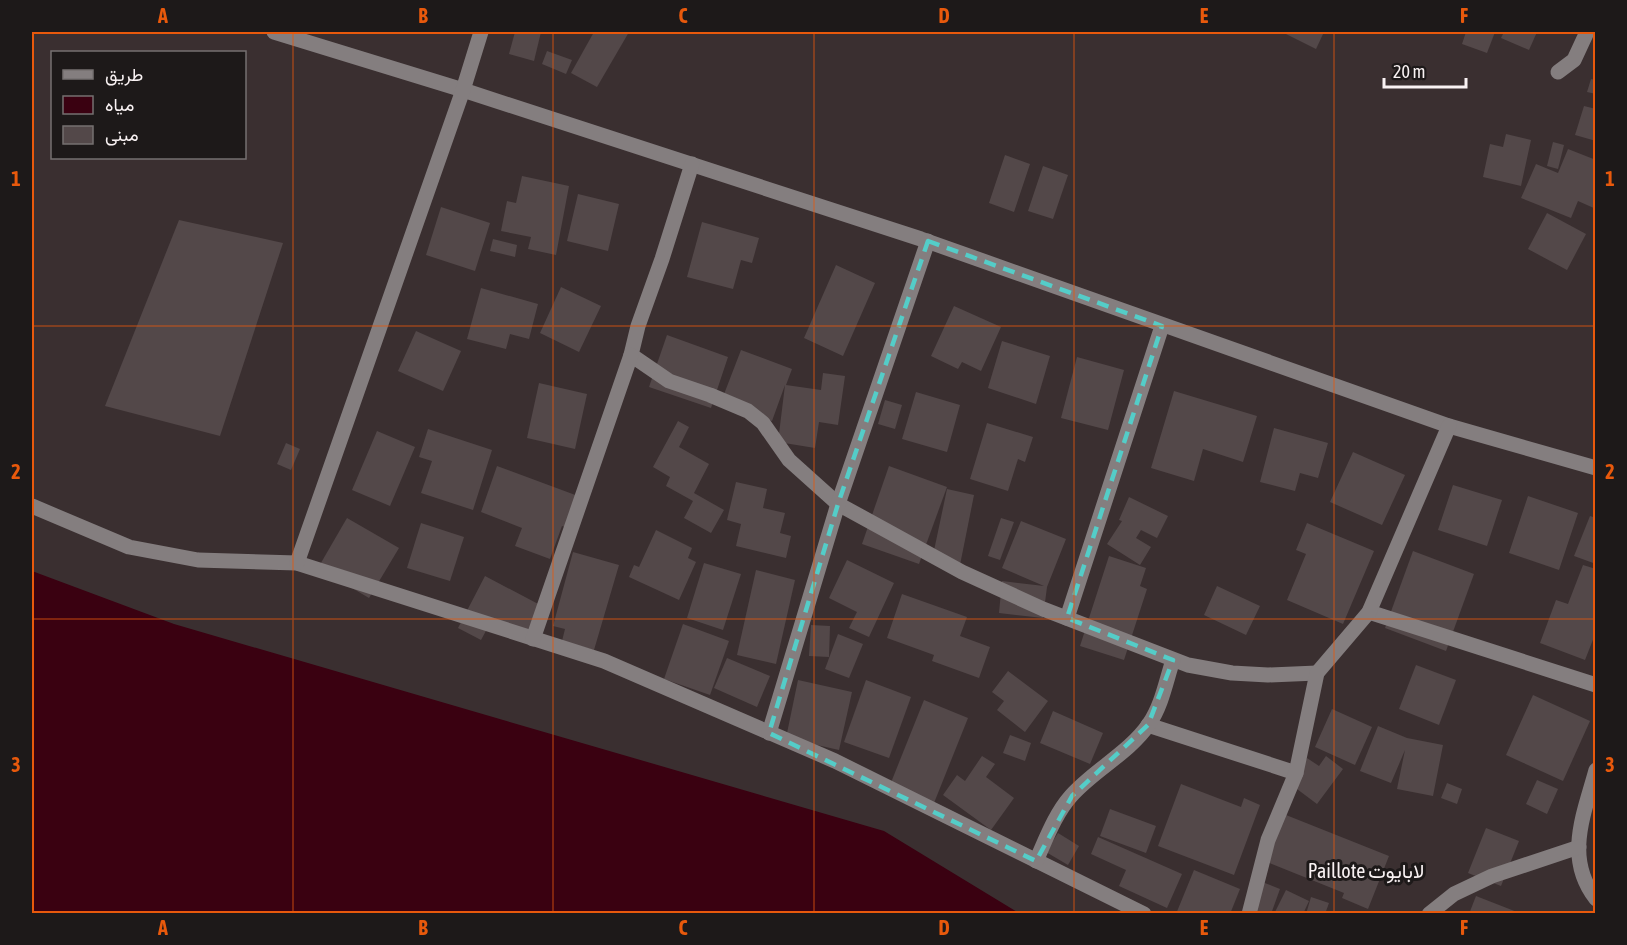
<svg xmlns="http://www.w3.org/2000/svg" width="1627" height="945" font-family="'Asap Condensed',Vazirmatn,sans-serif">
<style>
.water{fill:#3a0111}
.building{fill:#534849}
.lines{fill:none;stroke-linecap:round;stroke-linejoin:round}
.minor{stroke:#847e7f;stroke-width:15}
.marked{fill:none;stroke:#54cdc8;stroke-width:4.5;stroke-dasharray:12 8;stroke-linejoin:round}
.grid{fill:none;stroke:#e8590c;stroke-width:1.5;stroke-opacity:0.55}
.labels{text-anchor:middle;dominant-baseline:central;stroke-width:6;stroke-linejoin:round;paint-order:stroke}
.quarter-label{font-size:20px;fill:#f9f2f3;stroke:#1d1919}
.neatline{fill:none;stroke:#e8590c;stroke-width:2}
.grid-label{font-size:20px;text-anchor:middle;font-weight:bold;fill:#e8590c}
</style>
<rect width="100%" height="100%" fill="#3a2f30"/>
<path class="water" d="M32,571L174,624L884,831L1019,913H32Z"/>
<g class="building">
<path d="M515,32H541L534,61L509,54Z"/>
<path d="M594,32H629L597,87L571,73Z"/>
<path d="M1282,32H1324L1316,49Z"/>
<path d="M1466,32H1495L1487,53L1462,44Z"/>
<path d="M1504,32H1537L1529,50L1501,38Z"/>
<path d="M547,51L572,60L566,74L542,64Z"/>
<path d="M1591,79L1596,80V94L1587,92Z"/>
<path d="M1584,106L1596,109V141L1575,135Z"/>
<path d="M1506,134L1531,140L1521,186L1483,177L1490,144L1503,147Z"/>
<path d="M1553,142L1564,145L1558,169L1547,166Z"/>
<path d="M1568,149L1596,160V209L1578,201L1571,218L1521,198L1536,164L1558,173Z"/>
<path d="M1005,155L1030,164L1014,212L989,203Z"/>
<path d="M1043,166L1068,175L1053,219L1028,211Z"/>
<path d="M522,176L569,186L556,255L528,249L531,237L501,231L507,201L516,203Z"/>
<path d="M578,194L619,204L608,251L567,241Z"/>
<path d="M441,207L490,223L475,271L426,255Z"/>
<path d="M1547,213L1586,234L1567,270L1528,249Z"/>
<path d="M179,220L283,243L220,436L105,406Z"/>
<path d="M702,222L759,238L752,263L741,260L733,289L687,277Z"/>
<path d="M493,239L517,245L515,257L490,251Z"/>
<path d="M836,265L875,283L843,356L804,338Z"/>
<path d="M561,287L601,306L579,352L540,333Z"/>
<path d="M481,288L538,304L529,339L510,334L506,349L467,339Z"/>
<path d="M954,306L1001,327L981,371L962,362L958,369L931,356Z"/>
<path d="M416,331L461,351L443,391L398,371Z"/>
<path d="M667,335L728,357L711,408L649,387Z"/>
<path d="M1002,341L1050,356L1036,404L988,388Z"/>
<path d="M741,350L792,369L786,385L821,390L823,373L845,376L838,425L819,422L815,448L778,442L785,385L772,421L721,402Z"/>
<path d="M1077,357L1124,370L1108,430L1061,418Z"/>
<path d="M539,383L587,394L575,449L527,438Z"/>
<path d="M1174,391L1257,416L1243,462L1203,449L1194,481L1151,468Z"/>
<path d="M916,392L960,405L947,452L902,439Z"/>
<path d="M885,400L902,405L895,429L878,424Z"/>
<path d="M678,421L689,427L679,447L709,464L694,493L724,510L711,533L684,518L693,501L666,486L670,477L653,467Z"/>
<path d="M987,423L1033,437L1025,462L1018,459L1008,491L970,479Z"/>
<path d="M1274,428L1328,443L1318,478L1300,473L1295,491L1260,482Z"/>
<path d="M428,429L492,450L473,510L421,493L432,461L419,457Z"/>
<path d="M377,431L415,447L390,506L352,490Z"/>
<path d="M286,443L300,449L291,470L277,464Z"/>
<path d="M1353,452L1405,475L1382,525L1330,502Z"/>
<path d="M497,466L578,496L567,528L562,526L550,559L515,546L522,528L481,512Z"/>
<path d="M889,466L947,487L919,564L862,544Z"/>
<path d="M736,482L767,489L763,508L785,513L780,533L791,536L786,558L736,546L741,524L727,520Z"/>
<path d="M1453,485L1502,500L1487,546L1438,530Z"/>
<path d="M947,489L974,495L960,565L932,560Z"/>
<path d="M1528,496L1578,513L1559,570L1509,553Z"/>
<path d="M1129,497L1168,516L1157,538L1141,530L1136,538L1151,547L1140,565L1107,544L1122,521L1119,520Z"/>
<path d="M1590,516L1596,518V564L1574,556Z"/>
<path d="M347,518L399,548L369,598L318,568Z"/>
<path d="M1001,518L1014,522L1000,560L988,556Z"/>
<path d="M1021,521L1066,539L1047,587L1043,618L999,613L1002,581L1044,586L1002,568Z"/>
<path d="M421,523L464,537L450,581L407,568Z"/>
<path d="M1307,523L1374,551L1343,624L1287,600L1306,554L1296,550Z"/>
<path d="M656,530L692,548L688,558L696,562L679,600L629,577L634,565L639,567Z"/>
<path d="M1413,551L1474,574L1446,651L1385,628Z"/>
<path d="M573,552L619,565L594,650L562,641L565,629L553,626Z"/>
<path d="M1109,556L1146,568L1140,586L1147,589L1124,660L1080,646Z"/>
<path d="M847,560L894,583L869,637L849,628L857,612L829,598Z"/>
<path d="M704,563L741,574L723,630L687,618Z"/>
<path d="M1583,565L1596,569V632L1585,660L1540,643L1556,600L1568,604Z"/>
<path d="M756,570L795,580L776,664L737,655Z"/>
<path d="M485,576L542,606L526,635L493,618L481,640L458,628Z"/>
<path d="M1217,586L1260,606L1246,635L1204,615Z"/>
<path d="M902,594L967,617L960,636L990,647L979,678L932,661L934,655L887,638Z"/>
<path d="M683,624L729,641L710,695L664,679Z"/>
<path d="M811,625L830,626L829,657L809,656Z"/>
<path d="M838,634L863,644L849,678L825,669Z"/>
<path d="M727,658L770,676L757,707L714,688Z"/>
<path d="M1416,665L1456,680L1439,725L1399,709Z"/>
<path d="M1008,671L1048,701L1025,732L997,710L1004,701L992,692Z"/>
<path d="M798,680L852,692L839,750L786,738Z"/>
<path d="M866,680L911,697L889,758L844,742Z"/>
<path d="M1533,695L1590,721L1563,781L1506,755Z"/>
<path d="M924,700L968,718L934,803L890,785Z"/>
<path d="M1332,709L1372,727L1355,765L1315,747Z"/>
<path d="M1053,711L1103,733L1090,764L1040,743Z"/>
<path d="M1378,726L1407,738L1443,745L1433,796L1397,789L1405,750L1391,783L1360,771Z"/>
<path d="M1010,735L1031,743L1025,761L1003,753Z"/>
<path d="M982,756L995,764L986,777L1014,798L991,830L943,795L957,775L965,781Z"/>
<path d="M1326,756L1343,769L1317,804L1289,783L1307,758L1319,766Z"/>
<path d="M1537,780L1558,789L1547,814L1526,804Z"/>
<path d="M1447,783L1462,789L1457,804L1441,798Z"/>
<path d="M1181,784L1241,807L1244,798L1260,805L1234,875L1158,846Z"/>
<path d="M1110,809L1156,826L1146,853L1100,836Z"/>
<path d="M1281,813L1389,856L1368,909L1342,898L1344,893L1262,860Z"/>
<path d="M1486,828L1519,841L1501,886L1468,873Z"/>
<path d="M1058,833L1079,846L1068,865L1046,852Z"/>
<path d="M1098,837L1182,874L1167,908L1119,886L1126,870L1091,854Z"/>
<path d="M1194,870L1240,889L1230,914H1176Z"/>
<path d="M1257,880L1280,889L1271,914H1263L1247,907Z"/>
<path d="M1286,890L1309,901L1303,914H1274Z"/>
<path d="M1476,896L1517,912V914H1469Z"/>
<path d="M1311,897L1329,903L1325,914H1306Z"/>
</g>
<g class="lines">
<g class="minor">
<path d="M274,32L463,90L921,239L1449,426L1596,468"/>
<path d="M1558,72L1574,60L1587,32"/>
<path d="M692,164L662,259L638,326L631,355L669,381L710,395L748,411L763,423L789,460L838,504L962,572L1043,609L1188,665L1232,673L1268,675L1317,673"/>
<path d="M32,506L129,547L198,560L297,563L604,661L835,761L1144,914"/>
<path d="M297,563L463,90L481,32"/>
<path d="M1369,612L1596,685"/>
<path d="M1067,618L1162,326"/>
<path d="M533,639L631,355"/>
<path d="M1148,725L1296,773"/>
<path d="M769,733L838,504L928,241"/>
<path d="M1596,770C1584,814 1564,858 1596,899"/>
<path d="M1036,861C1046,839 1055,814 1071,796C1094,770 1129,753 1149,724C1162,705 1166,681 1173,660"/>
<path d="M1249,914L1268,840L1296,773L1317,673L1369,612L1449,426"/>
<path d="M1429,914L1454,894L1492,876L1579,847"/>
</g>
</g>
<path class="marked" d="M928,241L1162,326L1067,618L1173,660L1148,725L1072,796L1036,861L769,733L838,504Z"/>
<path class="grid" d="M293,32V914M553,32V914M814,32V914M1074,32V914M1334,32V914M32,326H1596M32,619H1596"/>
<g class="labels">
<g class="quarter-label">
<text x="1366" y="870">Paillote لابايوت</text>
</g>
</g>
<rect width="1627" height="945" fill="none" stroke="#1d1919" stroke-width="66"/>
<rect x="51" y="51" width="195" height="108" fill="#1d1919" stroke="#757070" stroke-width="1.5"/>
<rect x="63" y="70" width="30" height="9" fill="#847e7f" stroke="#757070" stroke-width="1.5"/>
<text x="105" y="81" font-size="18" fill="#f9f2f3">طريق</text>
<rect x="63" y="96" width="30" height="18" fill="#3a0111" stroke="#757070" stroke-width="1.5"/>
<text x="105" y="111" font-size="18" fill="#f9f2f3">مياه</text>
<rect x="63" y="126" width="30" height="18" fill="#534849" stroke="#757070" stroke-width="1.5"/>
<text x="105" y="141" font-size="18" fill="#f9f2f3">مبنى</text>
<path d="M1384 78v9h82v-9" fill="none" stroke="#f9f2f3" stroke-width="3"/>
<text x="1393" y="78" font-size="18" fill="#f9f2f3" stroke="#1d1919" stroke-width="4.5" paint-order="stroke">20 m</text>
<rect x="33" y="33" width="1561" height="879" class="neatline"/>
<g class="grid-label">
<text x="163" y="23">A</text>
<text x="423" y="23">B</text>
<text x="683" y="23">C</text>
<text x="944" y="23">D</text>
<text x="1204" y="23">E</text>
<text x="1464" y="23">F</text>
<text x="16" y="186">1</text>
<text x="1610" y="186">1</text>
<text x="16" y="479">2</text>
<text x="1610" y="479">2</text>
<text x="16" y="772">3</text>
<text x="1610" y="772">3</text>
<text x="163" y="935">A</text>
<text x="423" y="935">B</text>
<text x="683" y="935">C</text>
<text x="944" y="935">D</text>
<text x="1204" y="935">E</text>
<text x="1464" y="935">F</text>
</g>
</svg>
